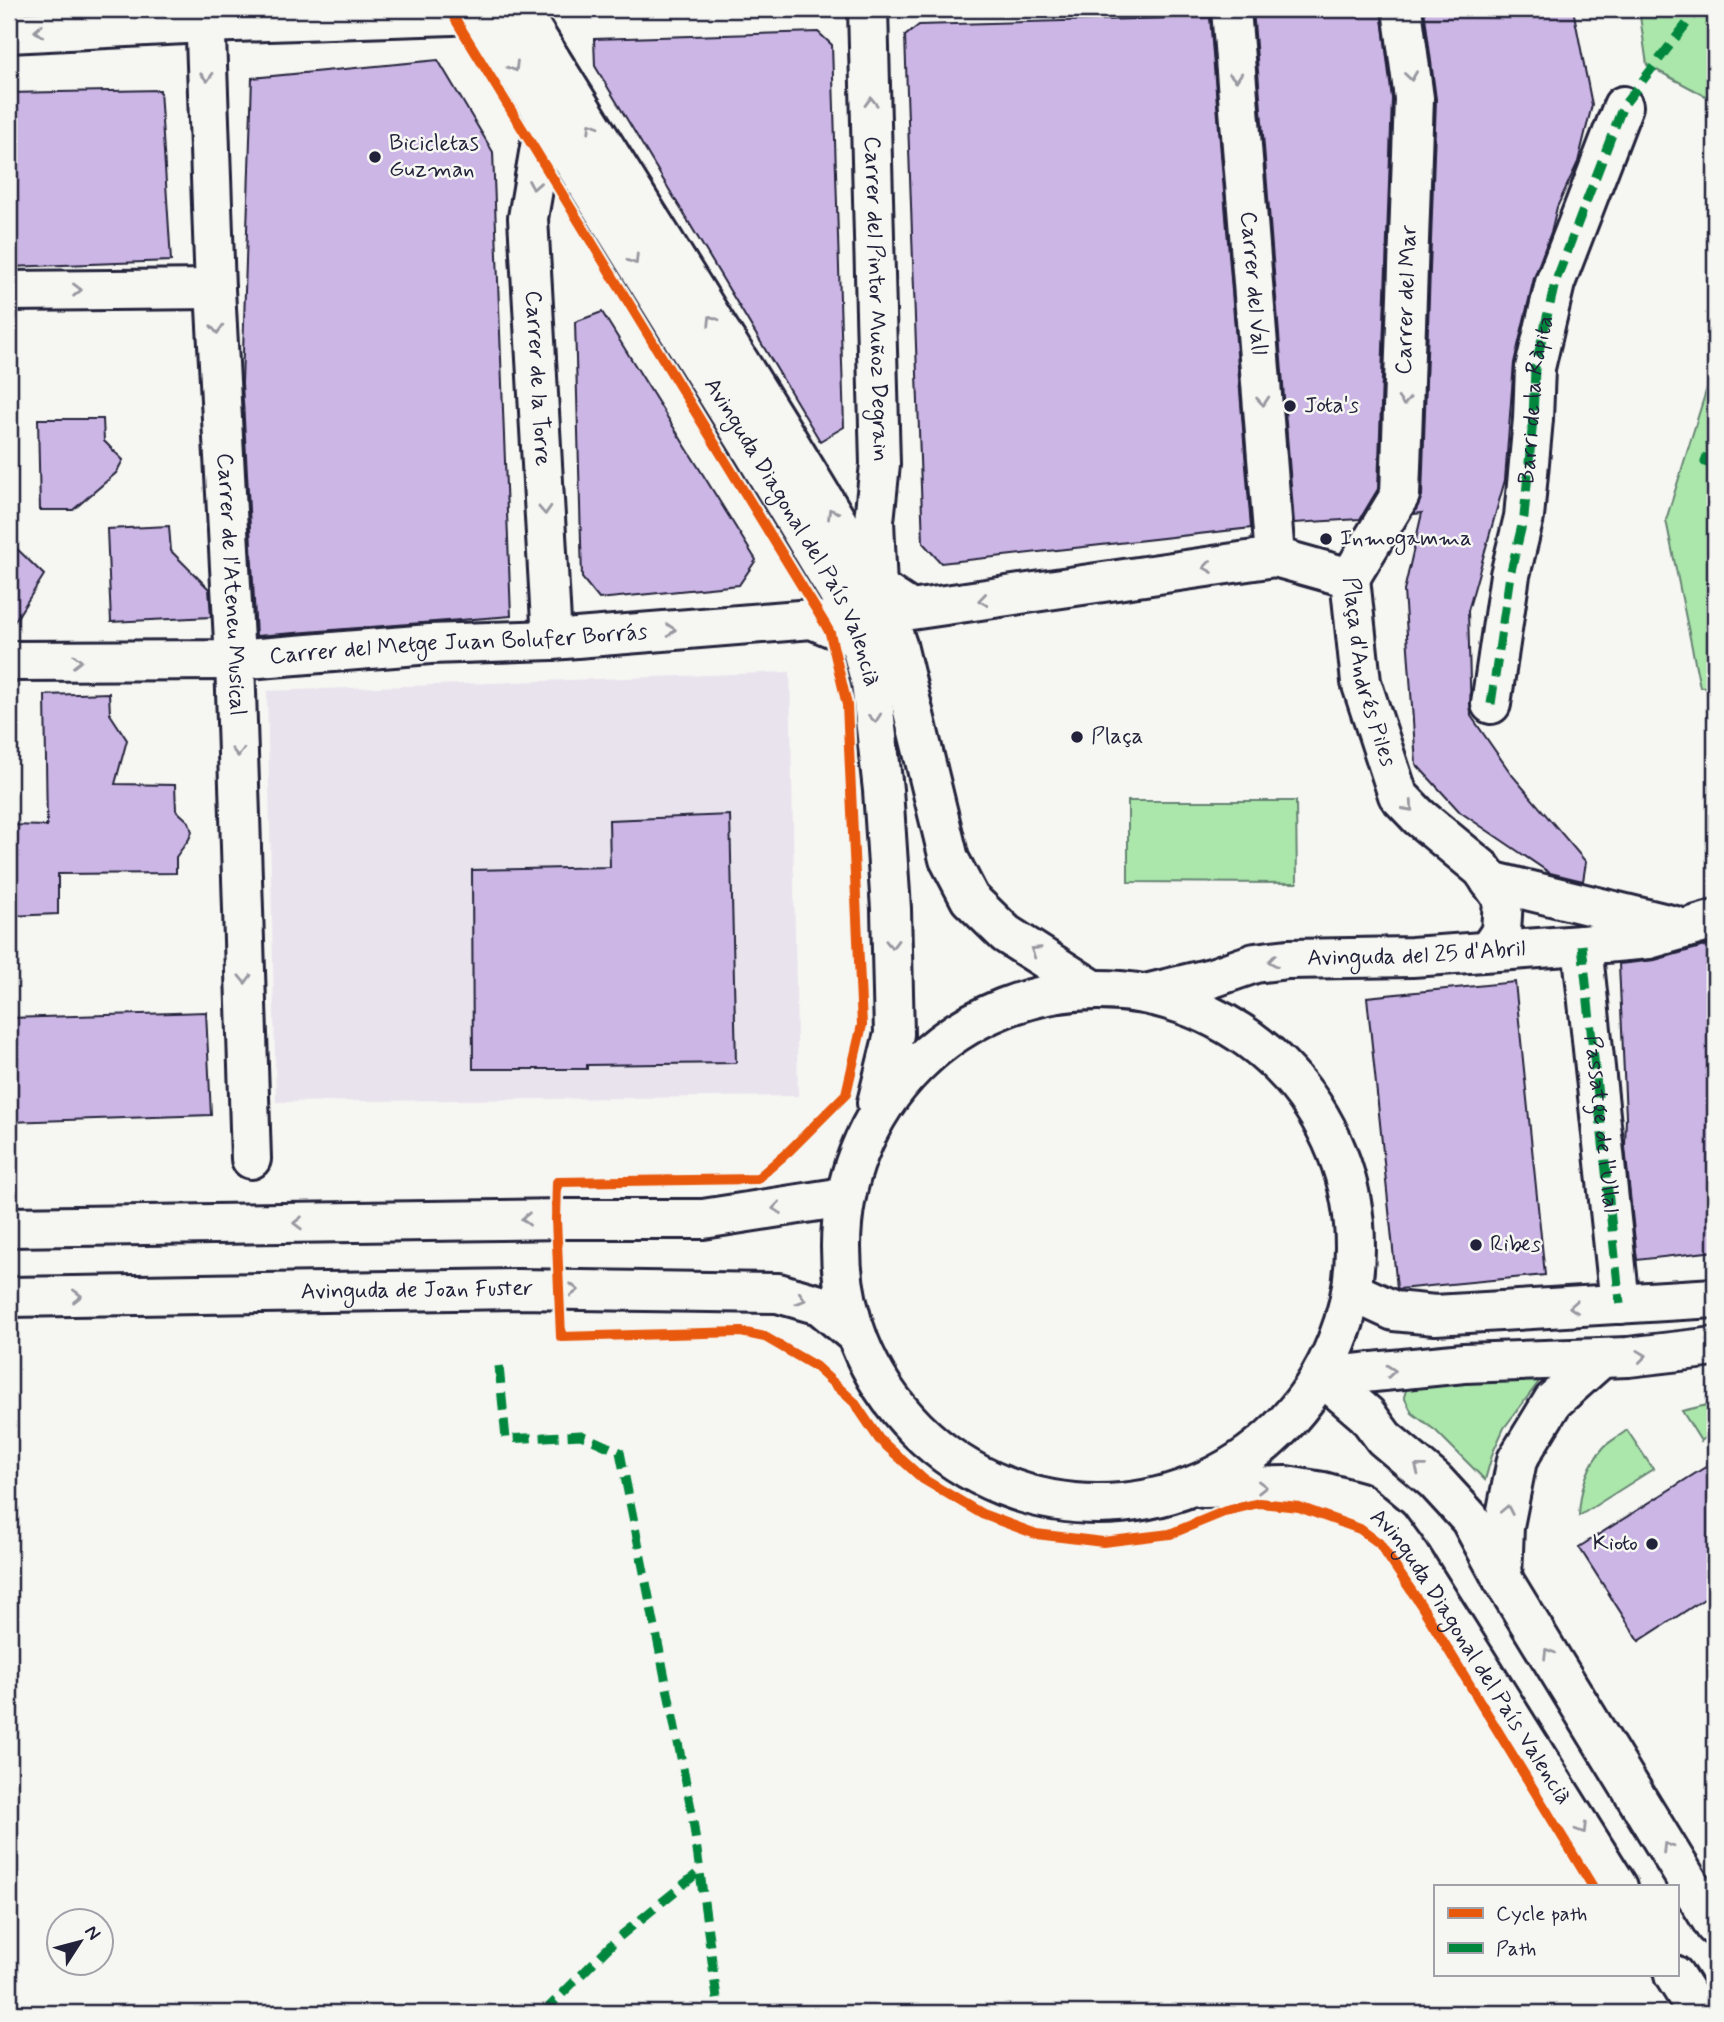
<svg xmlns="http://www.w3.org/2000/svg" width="1724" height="2022" viewBox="0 0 1724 2022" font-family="Mynerve,sans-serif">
<rect width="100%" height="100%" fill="#f6f6f2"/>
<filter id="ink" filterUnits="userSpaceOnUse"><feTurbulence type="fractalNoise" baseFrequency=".0143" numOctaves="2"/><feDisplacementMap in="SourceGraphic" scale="14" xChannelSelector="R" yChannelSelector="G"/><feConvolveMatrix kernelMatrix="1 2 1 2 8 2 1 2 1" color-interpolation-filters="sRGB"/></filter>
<g filter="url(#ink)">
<!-- built -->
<path fill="#e9e3ee" d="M 790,672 L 798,1096 L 276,1102 L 267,691 Z"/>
<!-- green -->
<path fill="#abe6ab" stroke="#668473" stroke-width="2" d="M 1639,9 L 1715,9 L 1715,101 L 1647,65 Z
M 1715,362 L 1715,686 L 1700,687 L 1666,520 Z
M 1128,801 L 1296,801 L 1297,883 L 1128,882 Z
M 1541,1379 L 1504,1428 L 1493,1452 L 1485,1480 L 1436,1431 L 1412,1413 L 1404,1397 L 1407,1387 Z
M 1715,1403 L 1715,1431 L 1701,1441 L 1682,1411 Z
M 1627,1430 L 1653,1469 L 1579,1516 C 1580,1491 1586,1467 1604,1447 C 1610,1441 1620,1436 1627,1430 Z"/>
<!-- building -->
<path fill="#ccb6e5" stroke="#22223b" stroke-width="2" d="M 1253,9 L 1381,9 L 1392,99 L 1378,489 L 1360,519 L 1294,523 Z
M 1424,9 L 1573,9 L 1592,105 L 1578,162 L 1557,207 L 1551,232 L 1534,278 L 1514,363 L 1505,480 L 1468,611 L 1471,716 L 1512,775 L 1586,862 L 1583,881 L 1550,873 L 1460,812 L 1416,764 L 1404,591 L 1422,513 L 1414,514 L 1422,496 L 1436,99 Z
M 1210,17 L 1251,528 L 941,563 L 923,543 L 905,36 L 919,25 Z
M 818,32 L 832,45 L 844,427 L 820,441 L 595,66 L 594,39 Z
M 438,60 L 493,152 L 511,616 L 256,636 L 242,383 L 252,78 Z
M 160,90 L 171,261 L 9,267 L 9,93 Z
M 602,312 L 756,560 L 739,585 L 599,599 L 582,578 L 575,322 Z
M 38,419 L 103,419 L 104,441 L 123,460 L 116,473 L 73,510 L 40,510 Z
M 169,526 L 171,551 L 209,589 L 211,617 L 111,622 L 107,529 Z
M 9,541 L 44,575 L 9,630 Z
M 109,693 L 110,714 L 127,740 L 115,784 L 175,785 L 176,810 L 189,822 L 192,832 L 189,839 L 176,857 L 176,873 L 58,874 L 58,914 L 9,916 L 9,825 L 47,826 L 45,695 Z
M 730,815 L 736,1063 L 587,1065 L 587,1069 L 473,1069 L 472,870 L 610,867 L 609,820 Z
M 1715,943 L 1715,1251 L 1637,1260 L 1625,1147 L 1626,1117 L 1619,964 L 1655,960 Z
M 1515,982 L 1545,1275 L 1399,1289 L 1397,1288 L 1367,997 Z
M 206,1012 L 211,1115 L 9,1122 L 9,1018 Z
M 1715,1461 L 1715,1592 L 1639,1641 L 1579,1547 Z"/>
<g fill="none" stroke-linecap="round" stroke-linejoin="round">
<defs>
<g id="minor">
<path id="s1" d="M 205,9 L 215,289 L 235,660 L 251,1159"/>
<path id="s2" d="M 479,9 L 753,451 L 841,597 L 859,639 L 871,683 L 883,790 L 891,909 L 894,1034 L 877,1103"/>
<path d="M 519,9 L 779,426 L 877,588 L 897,645 L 949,859 L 970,899 L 1006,934 L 1092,989"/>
<path id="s3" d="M 868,9 L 880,464 L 874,521 L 877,588 L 911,610 L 1275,557 L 1350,578"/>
<path id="s4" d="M 1231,9 L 1275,557"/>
<path d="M 9,33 L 205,23 L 453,15 L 499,9"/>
<path id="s5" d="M 545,118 L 528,218 L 552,640"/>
<path d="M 9,291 L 215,289"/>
<path id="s6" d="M 1350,578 L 1400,495 L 1414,98 L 1402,9"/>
<path id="s7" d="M 1350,578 L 1361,682 L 1398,795 L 1419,817 L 1482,869 L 1503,899 L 1501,932 L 1488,951"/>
<path id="s8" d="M 9,661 L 235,660 L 430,644 L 552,640 L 812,619 L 859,639"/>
<path d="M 1491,704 L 1510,575 L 1524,517 L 1533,419 L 1535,368 L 1555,283 L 1623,106"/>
<path d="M 1490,881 L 1675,926"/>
<path d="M 1582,945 L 1620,1304"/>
<circle cx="1098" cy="1247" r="257"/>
<path id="s9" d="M 1150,993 L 1212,978 L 1255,963 L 1288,959 L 1412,957 L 1582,945 L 1649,939 L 1715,920"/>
<path d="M 9,1227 L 565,1219 L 703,1219 L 844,1197"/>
<path d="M 1353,1292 L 1394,1311 L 1435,1315 L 1715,1298"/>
<path id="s10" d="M 9,1297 L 518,1289 L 778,1293 L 820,1305 L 856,1335"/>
<path d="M 1323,1377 L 1367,1415 L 1384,1438 L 1435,1481 L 1470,1519 L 1502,1578 L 1715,1926"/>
<path d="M 1323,1377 L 1464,1363 L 1628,1357 L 1715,1347"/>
<path id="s11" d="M 1203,1488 L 1286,1486 L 1323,1492 L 1359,1502 L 1389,1527 L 1411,1557 L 1618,1887"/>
<path d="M 1502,1578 L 1504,1526 L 1517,1460 L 1553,1401 L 1600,1359"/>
<path d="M 1674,1975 L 1698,2013"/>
</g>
</defs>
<!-- minor casing -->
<use href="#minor" stroke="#22223b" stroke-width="44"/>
<!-- minor -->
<use href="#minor" stroke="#f6f6f2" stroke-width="38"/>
<!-- quiet -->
<g stroke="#00873e" stroke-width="9" stroke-dasharray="18 9" stroke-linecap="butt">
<path d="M 1715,428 L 1705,462 L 1715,466"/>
<path id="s12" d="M 1491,704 L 1510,575 L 1524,517 L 1533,419 L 1535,368 L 1555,283 L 1623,106 L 1698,9"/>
<path id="s13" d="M 1582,945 L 1620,1304"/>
<path d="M 499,1366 L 506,1439 L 581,1435 L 620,1452 L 692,1813 L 719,2013"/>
<path d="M 543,2013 L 618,1938 L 700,1871"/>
</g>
<defs>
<path id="cycleway" d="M 449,9 L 825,624 L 830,633 L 847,705 L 862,1025 L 846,1094 L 789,1151 L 757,1179 L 557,1182 L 556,1219 L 561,1337 L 741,1332 L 765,1337 L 815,1366 L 854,1402 L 879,1439 L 923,1479 L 982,1514 L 1036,1534 L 1103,1542 L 1170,1534 L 1226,1511 L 1259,1503 L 1299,1507 L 1360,1529 L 1379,1543 L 1421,1605 L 1593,1887"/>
</defs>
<!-- cycleway casing -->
<use href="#cycleway" stroke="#f6f6f2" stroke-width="15"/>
<!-- cycleway -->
<use href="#cycleway" stroke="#e8590c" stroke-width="10"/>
</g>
<!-- one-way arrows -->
<defs><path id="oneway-chevron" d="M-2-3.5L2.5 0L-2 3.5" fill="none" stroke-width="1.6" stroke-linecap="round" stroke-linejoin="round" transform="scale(1.75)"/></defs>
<g stroke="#9797a0">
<use href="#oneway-chevron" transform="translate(39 31) rotate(177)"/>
<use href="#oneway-chevron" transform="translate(514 67) rotate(59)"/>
<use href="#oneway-chevron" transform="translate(1411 76) rotate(82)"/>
<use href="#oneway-chevron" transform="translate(207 77) rotate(88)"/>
<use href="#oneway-chevron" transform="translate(1236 77) rotate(85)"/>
<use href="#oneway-chevron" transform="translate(871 102) rotate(-91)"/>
<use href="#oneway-chevron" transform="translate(592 127) rotate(-122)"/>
<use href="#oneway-chevron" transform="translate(534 185) rotate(100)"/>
<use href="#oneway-chevron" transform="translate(634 260) rotate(58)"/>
<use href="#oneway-chevron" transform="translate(77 290) rotate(-1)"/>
<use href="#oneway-chevron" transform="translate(712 320) rotate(-122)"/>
<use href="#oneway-chevron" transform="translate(217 329) rotate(87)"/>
<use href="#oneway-chevron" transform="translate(1263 401) rotate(85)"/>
<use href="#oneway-chevron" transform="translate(1404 401) rotate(92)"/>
<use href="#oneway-chevron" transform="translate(545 510) rotate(87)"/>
<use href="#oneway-chevron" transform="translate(832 513) rotate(-121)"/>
<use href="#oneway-chevron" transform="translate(1208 567) rotate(172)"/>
<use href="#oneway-chevron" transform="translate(983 600) rotate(172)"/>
<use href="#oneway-chevron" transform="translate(671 630) rotate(-5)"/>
<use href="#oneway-chevron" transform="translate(77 661)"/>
<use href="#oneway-chevron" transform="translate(875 718) rotate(84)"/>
<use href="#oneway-chevron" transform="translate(238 752) rotate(88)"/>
<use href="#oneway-chevron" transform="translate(1409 807) rotate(48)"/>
<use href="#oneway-chevron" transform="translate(892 944) rotate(89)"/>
<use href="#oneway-chevron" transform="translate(1035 951) rotate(-149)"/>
<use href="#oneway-chevron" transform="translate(1273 961) rotate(172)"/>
<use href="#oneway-chevron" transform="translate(245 979) rotate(88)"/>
<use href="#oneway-chevron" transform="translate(777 1208) rotate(172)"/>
<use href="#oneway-chevron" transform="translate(526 1219) rotate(179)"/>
<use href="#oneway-chevron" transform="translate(298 1223) rotate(179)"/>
<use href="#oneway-chevron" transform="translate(574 1290) rotate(1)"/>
<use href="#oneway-chevron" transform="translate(77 1296) rotate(-1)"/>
<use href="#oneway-chevron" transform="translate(801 1299) rotate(16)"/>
<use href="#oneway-chevron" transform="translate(1574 1307) rotate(177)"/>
<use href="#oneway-chevron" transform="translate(1642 1356) rotate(-7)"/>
<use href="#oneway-chevron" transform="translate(1391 1371) rotate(-5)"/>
<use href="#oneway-chevron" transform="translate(1419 1468) rotate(-142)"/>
<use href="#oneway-chevron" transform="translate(1262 1487) rotate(-1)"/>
<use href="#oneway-chevron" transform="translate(1507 1510) rotate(-79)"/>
<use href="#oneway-chevron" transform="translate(1548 1653) rotate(-122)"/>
<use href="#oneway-chevron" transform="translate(1582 1829) rotate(58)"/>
<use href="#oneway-chevron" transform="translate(1667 1847) rotate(-122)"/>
</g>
</g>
<!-- markers -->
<g fill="#22223b" stroke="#f6f6f2" stroke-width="2.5">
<circle cx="375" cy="157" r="7"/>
<circle cx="1290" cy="406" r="7"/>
<circle cx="1326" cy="539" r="7"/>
<circle cx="1077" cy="737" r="7"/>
<circle cx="1476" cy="1245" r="7"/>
<circle cx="1652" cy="1544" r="7"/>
</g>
<g text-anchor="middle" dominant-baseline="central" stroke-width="5" stroke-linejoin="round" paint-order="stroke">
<!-- poi labels -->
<g font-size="23" fill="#22223b" stroke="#f6f6f2" text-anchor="start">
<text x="389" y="144">Bicicletas<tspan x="389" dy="26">Guzman</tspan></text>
<text x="1304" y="406">Jota's</text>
<text x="1340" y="539">Inmogamma</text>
<text x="1091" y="737">Plaça</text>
<text x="1490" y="1245">Ribes</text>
<text x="1638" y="1544" text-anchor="end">Kioto</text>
</g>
<!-- street labels -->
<g font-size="23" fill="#22223b" stroke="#f6f6f2">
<text stroke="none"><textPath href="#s4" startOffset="275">Carrer del Vall</textPath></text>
<text stroke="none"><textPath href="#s3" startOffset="290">Carrer del Pintor Muñoz Degrain</textPath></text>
<text stroke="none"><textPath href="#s6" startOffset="292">Carrer del Mar</textPath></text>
<text stroke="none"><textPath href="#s5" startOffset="262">Carrer de la Torre</textPath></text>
<text stroke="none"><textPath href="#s12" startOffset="308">Barri de la Ràpita</textPath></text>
<text stroke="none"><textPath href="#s2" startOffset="611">Avinguda Diagonal del País Valencià</textPath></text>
<text stroke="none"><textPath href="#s1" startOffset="576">Carrer de l'Ateneu Musical</textPath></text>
<text stroke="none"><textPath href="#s8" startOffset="450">Carrer del Metge Juan Bolufer Borrás</textPath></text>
<text stroke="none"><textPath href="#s7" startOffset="96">Plaça d'Andrés Piles</textPath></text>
<text stroke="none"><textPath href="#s9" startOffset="271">Avinguda del 25 d'Abril</textPath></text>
<text stroke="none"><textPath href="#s13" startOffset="180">Passatge de l'Ullal</textPath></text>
<text stroke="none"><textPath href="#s10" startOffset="408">Avinguda de Joan Fuster</textPath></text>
<text stroke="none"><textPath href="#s11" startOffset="350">Avinguda Diagonal del País Valencià</textPath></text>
</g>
</g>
<!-- margin -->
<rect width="1724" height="2022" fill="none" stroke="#f6f6f2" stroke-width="35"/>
<rect x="18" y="18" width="1689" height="1987" fill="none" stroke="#22223b" stroke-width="2.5" filter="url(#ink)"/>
<!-- legend -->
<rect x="1434" y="1885" width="245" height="91" fill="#f6f6f2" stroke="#a1a1a9" stroke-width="2"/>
<rect x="1448" y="1908" width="35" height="10" fill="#e8590c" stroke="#a1a1a9" stroke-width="2"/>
<text x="1496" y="1920" font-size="21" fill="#22223b">Cycle path</text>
<rect x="1448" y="1943" width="35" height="10" fill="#00873e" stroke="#a1a1a9" stroke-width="2"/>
<text x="1496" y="1955" font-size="21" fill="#22223b">Path</text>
<!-- north arrow -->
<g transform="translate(80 1942) rotate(54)"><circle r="33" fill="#f6f6f2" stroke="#a1a1a9" stroke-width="2"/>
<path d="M0-5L12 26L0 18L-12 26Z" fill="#22223b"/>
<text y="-10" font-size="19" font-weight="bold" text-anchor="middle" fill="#22223b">N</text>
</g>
</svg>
